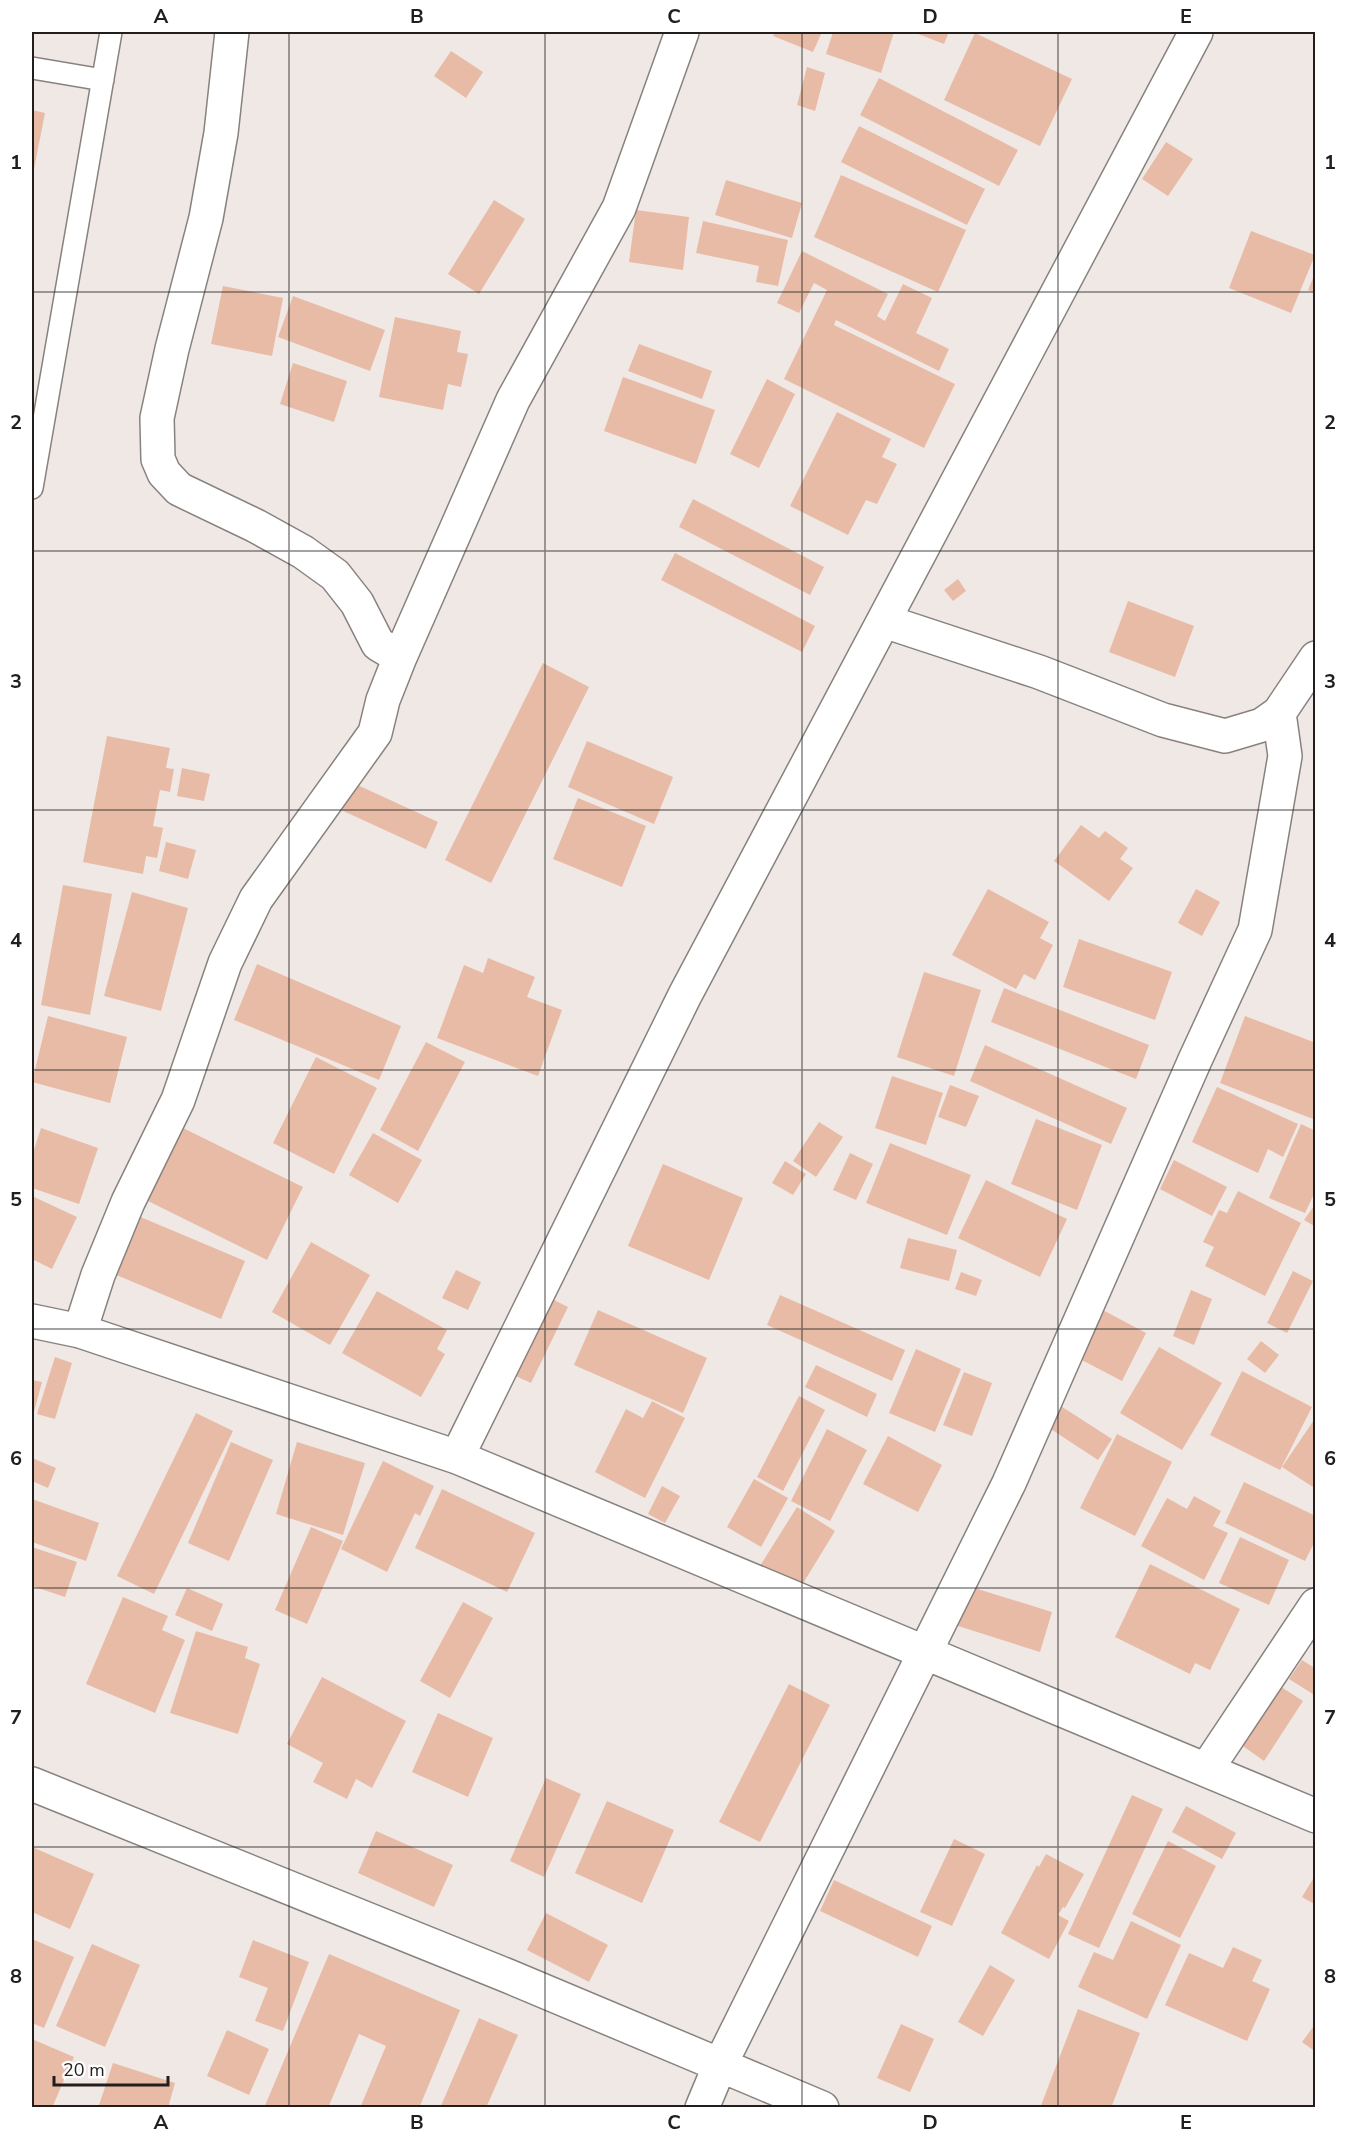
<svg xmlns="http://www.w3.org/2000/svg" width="1347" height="2139" viewBox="0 0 1347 2139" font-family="'Nunito Sans',sans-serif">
<rect width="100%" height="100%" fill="#f0e8e4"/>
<!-- building -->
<path fill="#e8bba7" d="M 775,32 L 822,32 L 813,52 L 773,36 Z
M 833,32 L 894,32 L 881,73 L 826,54 Z
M 913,32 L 949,32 L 944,44 Z
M 975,33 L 1072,79 L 1040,146 L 944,100 Z
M 451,51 L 483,72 L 466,98 L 434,76 Z
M 807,67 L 825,73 L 815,111 L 797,105 Z
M 879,78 L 1018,150 L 999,186 L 860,115 Z
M 32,110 L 45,113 L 33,174 L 32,174 Z
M 859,126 L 985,189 L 967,225 L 841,162 Z
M 1166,142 L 1193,159 L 1168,196 L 1142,179 Z
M 841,175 L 966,230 L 938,292 L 814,237 Z
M 726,180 L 802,203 L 792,238 L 715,215 Z
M 494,200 L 525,219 L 479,294 L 448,274 Z
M 636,210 L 689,217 L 683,270 L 629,262 Z
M 703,221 L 788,240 L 778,286 L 756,282 L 759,266 L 696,253 Z
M 1251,231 L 1315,255 L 1291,313 L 1229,288 Z
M 802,251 L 888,294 L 877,316 L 885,321 L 903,284 L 932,298 L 916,333 L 949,349 L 939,371 L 836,320 L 834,325 L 955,384 L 924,448 L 784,379 L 827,290 L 814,283 L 799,313 L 777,303 Z
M 1316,271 L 1316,293 L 1308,290 Z
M 223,286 L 283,298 L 272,356 L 211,344 Z
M 293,296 L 385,330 L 370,371 L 278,337 Z
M 395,317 L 461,331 L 457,352 L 468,354 L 461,387 L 448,384 L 443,410 L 379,397 Z
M 639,344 L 712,371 L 702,399 L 628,371 Z
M 293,363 L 347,381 L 334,422 L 280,404 Z
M 623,377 L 715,410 L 696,464 L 604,431 Z
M 767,379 L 795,394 L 759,468 L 730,454 Z
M 837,412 L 891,439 L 882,457 L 897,464 L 877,504 L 866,500 L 848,535 L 790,506 Z
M 693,499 L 824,567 L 810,595 L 679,527 Z
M 675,553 L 815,626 L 802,652 L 661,580 Z
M 958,579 L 966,591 L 953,601 L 944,590 Z
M 1128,601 L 1194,626 L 1175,677 L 1109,652 Z
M 543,663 L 589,687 L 491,883 L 445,860 Z
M 107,736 L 170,748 L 166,768 L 174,769 L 170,792 L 160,790 L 153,826 L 163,828 L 157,858 L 146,856 L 143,874 L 83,862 Z
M 587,741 L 673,777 L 654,824 L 568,787 Z
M 182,768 L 210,774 L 204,801 L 177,796 Z
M 351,782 L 438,822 L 426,849 L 339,809 Z
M 578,798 L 646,826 L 622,887 L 553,859 Z
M 1081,825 L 1099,838 L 1105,831 L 1128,848 L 1120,859 L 1133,868 L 1109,901 L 1054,861 Z
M 166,842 L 196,850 L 188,879 L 159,871 Z
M 63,885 L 112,894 L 90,1015 L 41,1005 Z
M 988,889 L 1049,922 L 1040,938 L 1053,945 L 1035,980 L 1024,974 L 1016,989 L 952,955 Z
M 1196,889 L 1220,902 L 1202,936 L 1178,923 Z
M 132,892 L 188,908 L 161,1011 L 104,996 Z
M 1079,939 L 1172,972 L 1155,1020 L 1063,987 Z
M 488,958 L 535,977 L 527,997 L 562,1010 L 538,1076 L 437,1038 L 464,965 L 483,973 Z
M 257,964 L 401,1026 L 379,1080 L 234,1020 Z
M 924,972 L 981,990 L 954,1076 L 897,1057 Z
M 1004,988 L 1149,1045 L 1136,1079 L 991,1022 Z
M 48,1016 L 127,1037 L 110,1103 L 32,1082 Z
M 1245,1016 L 1316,1043 L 1316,1113 L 1313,1119 L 1220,1083 Z
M 426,1042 L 465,1062 L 418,1151 L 380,1130 Z
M 985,1045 L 1127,1108 L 1111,1144 L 970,1081 Z
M 316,1057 L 377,1088 L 334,1174 L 273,1143 Z
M 892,1076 L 943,1093 L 926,1145 L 875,1128 Z
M 950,1085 L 979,1096 L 966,1127 L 938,1117 Z
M 1217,1087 L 1298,1124 L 1283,1157 L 1268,1149 L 1258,1173 L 1192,1142 Z
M 1036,1119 L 1102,1145 L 1077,1210 L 1011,1184 Z
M 819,1122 L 843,1137 L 816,1177 L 793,1161 Z
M 1301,1124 L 1316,1131 L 1316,1190 L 1305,1213 L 1269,1198 Z
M 41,1128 L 98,1148 L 79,1204 L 32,1188 L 32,1156 Z
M 183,1128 L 303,1187 L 267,1260 L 148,1201 Z
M 373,1133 L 422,1160 L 398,1203 L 349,1175 Z
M 890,1143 L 971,1175 L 947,1235 L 866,1203 Z
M 850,1153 L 873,1164 L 856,1200 L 833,1190 Z
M 1174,1160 L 1227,1187 L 1212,1216 L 1160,1189 Z
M 785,1161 L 806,1174 L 793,1195 L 772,1183 Z
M 663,1164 L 743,1198 L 709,1280 L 628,1246 Z
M 986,1180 L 1067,1219 L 1040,1277 L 958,1238 Z
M 1238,1191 L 1301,1223 L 1265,1296 L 1205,1266 L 1214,1247 L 1203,1242 L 1219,1210 L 1227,1213 Z
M 32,1196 L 77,1217 L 52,1269 L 32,1259 Z
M 1316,1203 L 1316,1227 L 1304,1220 Z
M 131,1213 L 245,1261 L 221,1319 L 107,1271 Z
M 908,1238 L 957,1250 L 949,1281 L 900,1268 Z
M 311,1242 L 370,1275 L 330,1345 L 272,1312 Z
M 456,1270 L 481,1282 L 468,1310 L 442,1298 Z
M 1293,1271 L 1313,1281 L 1287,1333 L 1267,1323 Z
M 961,1272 L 982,1280 L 976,1296 L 955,1289 Z
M 1191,1290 L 1212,1299 L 1194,1345 L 1173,1336 Z
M 377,1291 L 447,1330 L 437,1349 L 445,1354 L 421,1397 L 342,1353 Z
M 780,1295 L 905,1350 L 892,1381 L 767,1325 Z
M 546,1296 L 568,1307 L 531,1383 L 509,1373 Z
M 1099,1308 L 1146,1333 L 1122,1381 L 1074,1356 Z
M 598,1310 L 707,1358 L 683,1413 L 574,1365 Z
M 1261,1341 L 1279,1355 L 1265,1373 L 1247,1359 Z
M 1159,1347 L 1222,1383 L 1182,1450 L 1120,1413 Z
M 916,1349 L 961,1369 L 935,1432 L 889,1413 Z
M 55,1357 L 72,1363 L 55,1419 L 37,1414 Z
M 816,1365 L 877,1394 L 867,1417 L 805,1387 Z
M 1242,1371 L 1312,1407 L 1280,1470 L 1210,1435 Z
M 964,1372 L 992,1383 L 972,1436 L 943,1425 Z
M 32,1380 L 42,1382 L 32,1419 Z
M 799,1396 L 825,1410 L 783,1491 L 757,1477 Z
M 652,1401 L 685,1418 L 645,1498 L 595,1472 L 626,1409 L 643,1418 Z
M 1053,1401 L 1112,1439 L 1098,1460 L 1040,1422 Z
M 196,1413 L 233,1431 L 154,1594 L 117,1576 Z
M 1316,1417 L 1316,1489 L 1282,1467 Z
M 827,1429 L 867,1450 L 830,1521 L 791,1501 Z
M 1117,1434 L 1172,1462 L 1135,1536 L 1080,1508 Z
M 888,1436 L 942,1465 L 918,1512 L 863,1484 Z
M 231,1442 L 273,1460 L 229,1561 L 188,1543 Z
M 297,1442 L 365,1463 L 343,1535 L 276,1514 Z
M 32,1458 L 56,1468 L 48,1488 L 32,1481 Z
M 383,1461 L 434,1486 L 420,1516 L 415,1513 L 387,1572 L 341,1549 Z
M 754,1479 L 788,1498 L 761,1547 L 727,1527 Z
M 1244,1482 L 1316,1516 L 1316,1539 L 1305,1561 L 1225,1523 Z
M 662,1486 L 680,1496 L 665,1523 L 648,1514 Z
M 442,1489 L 535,1533 L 507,1592 L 415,1548 Z
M 1194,1496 L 1221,1511 L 1213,1526 L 1228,1533 L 1204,1580 L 1141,1546 L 1167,1498 L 1187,1509 Z
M 32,1499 L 99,1523 L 86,1561 L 32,1542 Z
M 797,1507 L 835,1531 L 799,1590 L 760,1566 Z
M 311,1527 L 343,1541 L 307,1624 L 275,1610 Z
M 1240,1537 L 1289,1560 L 1269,1605 L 1219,1583 Z
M 32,1547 L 77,1562 L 65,1597 L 32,1586 Z
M 1150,1564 L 1240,1609 L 1210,1670 L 1195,1663 L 1190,1674 L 1115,1637 Z
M 968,1586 L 1052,1612 L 1040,1652 L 955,1625 Z
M 187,1588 L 223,1604 L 212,1631 L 175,1615 Z
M 123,1597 L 168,1616 L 162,1630 L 185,1640 L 155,1713 L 86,1684 Z
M 463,1602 L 493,1618 L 450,1698 L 420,1681 Z
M 196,1631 L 248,1647 L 245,1658 L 260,1664 L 238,1734 L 170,1713 Z
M 1302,1660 L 1316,1669 L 1316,1696 L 1289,1679 Z
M 322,1677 L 406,1721 L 372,1788 L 356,1779 L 347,1799 L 313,1782 L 323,1763 L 287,1744 Z
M 789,1684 L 830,1705 L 760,1842 L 719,1822 Z
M 1278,1685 L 1303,1701 L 1264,1761 L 1240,1744 Z
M 438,1713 L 493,1738 L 468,1797 L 412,1772 Z
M 546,1778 L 581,1794 L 544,1877 L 510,1861 Z
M 1132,1795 L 1163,1809 L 1099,1948 L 1068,1934 Z
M 607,1801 L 674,1830 L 642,1903 L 575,1873 Z
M 1186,1806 L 1236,1833 L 1222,1859 L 1172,1832 Z
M 376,1831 L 453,1865 L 434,1907 L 358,1873 Z
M 954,1839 L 985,1854 L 952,1926 L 920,1912 Z
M 1168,1841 L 1216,1866 L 1180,1938 L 1132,1914 Z
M 32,1847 L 94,1874 L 70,1929 L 32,1912 Z
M 1046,1854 L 1084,1874 L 1065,1908 L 1063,1907 L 1058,1915 L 1069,1921 L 1049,1959 L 1001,1933 L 1037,1865 L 1039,1867 Z
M 1316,1874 L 1316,1905 L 1302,1897 Z
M 834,1880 L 932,1926 L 918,1957 L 820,1911 Z
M 546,1913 L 608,1945 L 589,1982 L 527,1950 Z
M 1131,1921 L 1181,1945 L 1147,2019 L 1078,1987 L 1094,1952 L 1113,1960 Z
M 32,1939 L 74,1957 L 44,2028 L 32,2023 Z
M 253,1940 L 309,1962 L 283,2031 L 255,2021 L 268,1988 L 239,1977 Z
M 92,1944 L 140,1965 L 105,2047 L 56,2026 Z
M 1233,1947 L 1262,1960 L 1252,1981 L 1270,1989 L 1247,2041 L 1165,2005 L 1189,1953 L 1223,1968 Z
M 329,1954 L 460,2010 L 419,2108 L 360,2108 L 386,2046 L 359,2034 L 328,2108 L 264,2108 Z
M 990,1965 L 1015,1980 L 983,2036 L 958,2022 Z
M 1078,2009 L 1140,2033 L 1111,2108 L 1040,2108 Z
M 479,2018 L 518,2035 L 486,2108 L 440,2108 Z
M 1316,2023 L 1316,2052 L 1302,2042 Z
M 901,2024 L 934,2039 L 910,2092 L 877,2078 Z
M 227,2030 L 269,2049 L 249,2095 L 207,2076 Z
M 32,2039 L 74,2057 L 52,2108 L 32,2108 Z
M 113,2063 L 175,2083 L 168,2108 L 98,2108 Z"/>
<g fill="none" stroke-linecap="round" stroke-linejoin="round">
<defs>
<path id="lane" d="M 32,68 L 103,80
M 32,488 L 111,32"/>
<path id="street" d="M 884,621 L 1039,672 L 1163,720 L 1225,736 L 1262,725 L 1279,713 L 1316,658
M 400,657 L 513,400 L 619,208 L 682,32
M 32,1321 L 80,1331 L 457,1457 L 1316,1816
M 80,1331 L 98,1275 L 128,1202 L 178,1100 L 225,963 L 256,899 L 375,733 L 383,700 L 400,657 L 378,644 L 357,603 L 335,575 L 303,552 L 256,526 L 179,489 L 164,473 L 158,459 L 157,418 L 172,349 L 206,218 L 221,133 L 232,32
M 457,1457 L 685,995 L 1196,32
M 1206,1770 L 1316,1605
M 32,1784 L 508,1976 L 720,2065 L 702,2108
M 822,2108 L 720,2065 L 1009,1483 L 1195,1060 L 1255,930 L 1285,756 L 1279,713"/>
</defs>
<!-- lane casing -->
<use href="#lane" stroke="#88827e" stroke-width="24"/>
<!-- street casing -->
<use href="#street" stroke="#88827e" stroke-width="36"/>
<!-- lane -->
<use href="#lane" stroke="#fff" stroke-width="21"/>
<!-- street -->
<use href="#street" stroke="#fff" stroke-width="33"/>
</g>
<!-- grid -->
<path fill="none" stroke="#211e1d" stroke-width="1.5" stroke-opacity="0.55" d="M 289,32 L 289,2108M 545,32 L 545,2108M 802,32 L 802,2108M 1058,32 L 1058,2108M 32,292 L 1316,292M 32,551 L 1316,551M 32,810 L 1316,810M 32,1070 L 1316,1070M 32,1329 L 1316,1329M 32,1588 L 1316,1588M 32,1847 L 1316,1847"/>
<!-- border -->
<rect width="1347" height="2139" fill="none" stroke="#ffffff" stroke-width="66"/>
<!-- scale -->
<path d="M54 2076v9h114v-9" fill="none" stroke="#211e1d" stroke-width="3"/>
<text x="63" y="2076" font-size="18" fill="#211e1d" stroke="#ffffff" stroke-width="4.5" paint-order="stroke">20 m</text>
<rect x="33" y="33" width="1281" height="2073" fill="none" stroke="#211e1d" stroke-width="2"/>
<g font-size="20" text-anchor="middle" font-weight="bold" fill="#211e1d">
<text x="161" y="23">A</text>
<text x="417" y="23">B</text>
<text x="674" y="23">C</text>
<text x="930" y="23">D</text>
<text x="1186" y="23">E</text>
<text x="16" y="169">1</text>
<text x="1330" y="169">1</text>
<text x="16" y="429">2</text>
<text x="1330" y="429">2</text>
<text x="16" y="688">3</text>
<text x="1330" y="688">3</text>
<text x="16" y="947">4</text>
<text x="1330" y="947">4</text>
<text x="16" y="1206">5</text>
<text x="1330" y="1206">5</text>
<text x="16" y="1465">6</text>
<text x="1330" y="1465">6</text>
<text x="16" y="1724">7</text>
<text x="1330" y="1724">7</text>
<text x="16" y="1983">8</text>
<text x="1330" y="1983">8</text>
<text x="161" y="2129">A</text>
<text x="417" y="2129">B</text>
<text x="674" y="2129">C</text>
<text x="930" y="2129">D</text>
<text x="1186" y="2129">E</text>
</g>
</svg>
